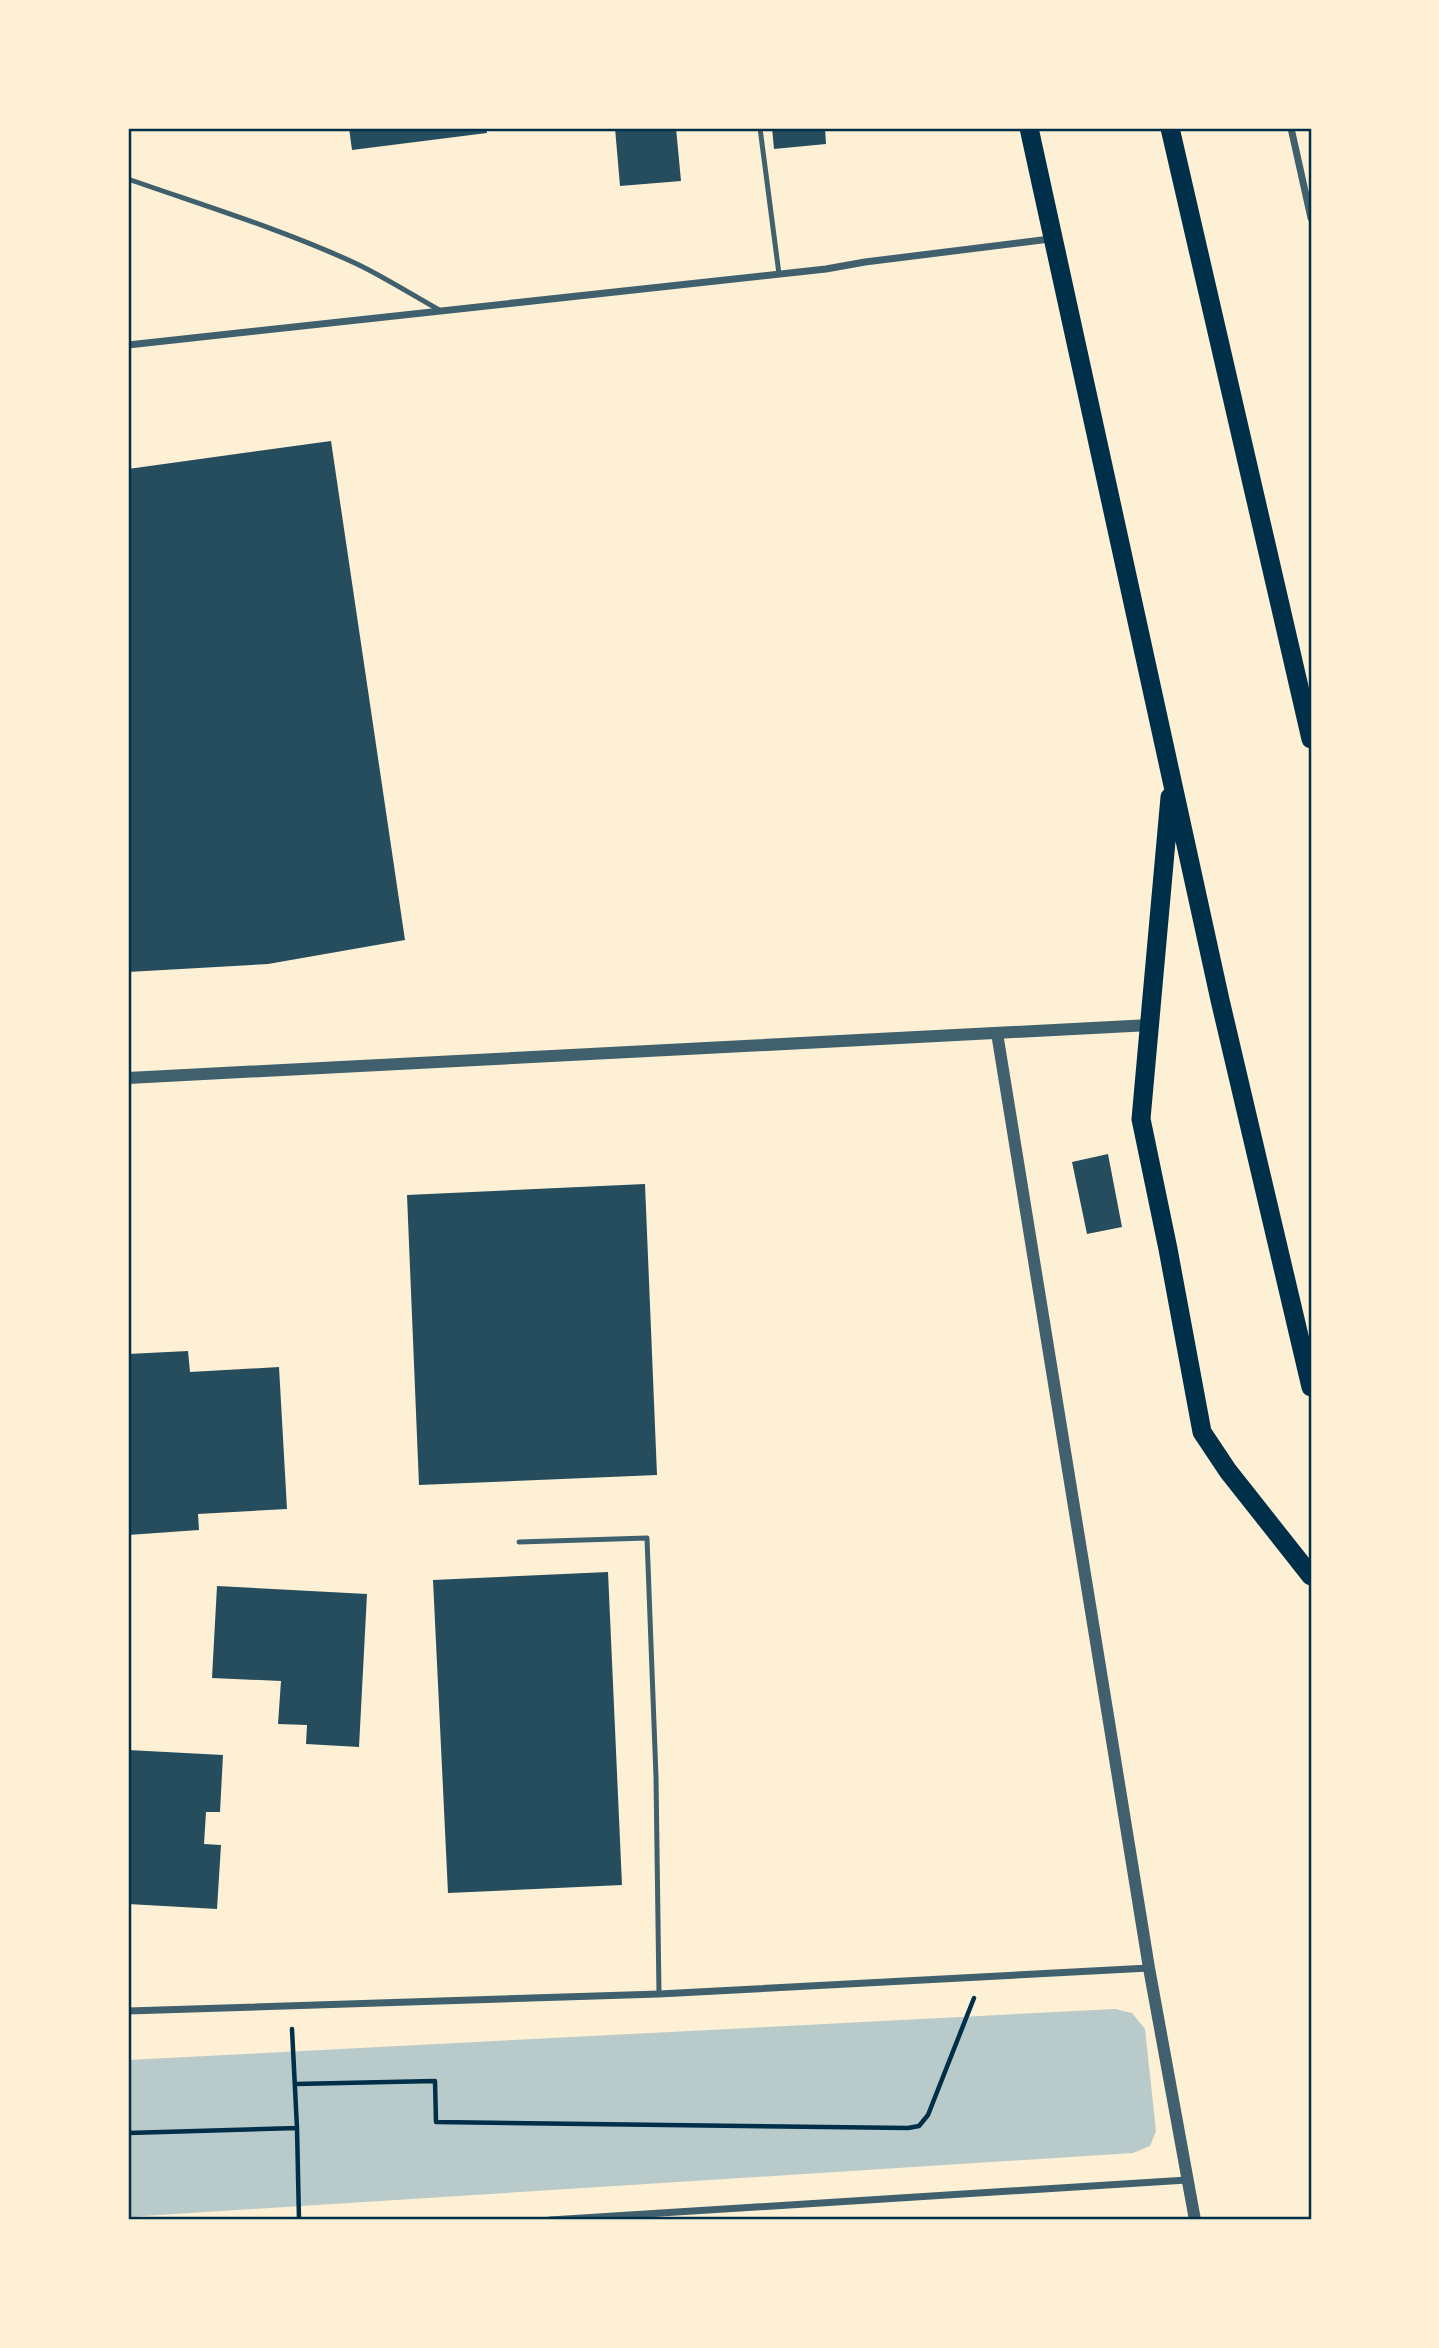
<svg xmlns="http://www.w3.org/2000/svg" width="1439" height="2348" viewBox="0 0 1439 2348" font-family="'Alegreya Sans',sans-serif">
<rect width="100%" height="100%" fill="#fdf0d5"/>
<!-- green -->
<path fill="#b9caca" d="M 1115,2009 L 1132,2013 L 1145,2029 L 1156,2131 L 1150,2146 L 1133,2153 L 128,2217 L 128,2060 Z"/>
<!-- building -->
<path fill="#264d5e" d="M 349,128 L 486,128 L 487,133 L 352,150 Z
M 615,128 L 676,128 L 681,181 L 620,186 Z
M 772,128 L 825,128 L 826,144 L 774,149 Z
M 331,441 L 405,940 L 268,964 L 128,972 L 128,469 Z
M 1108,1154 L 1122,1227 L 1087,1234 L 1072,1162 Z
M 645,1184 L 657,1475 L 419,1485 L 407,1195 Z
M 188,1351 L 190,1372 L 279,1367 L 287,1509 L 198,1514 L 199,1530 L 128,1535 L 128,1354 Z
M 608,1572 L 622,1885 L 448,1893 L 433,1580 Z
M 217,1586 L 367,1594 L 359,1747 L 306,1744 L 307,1725 L 278,1724 L 281,1681 L 212,1678 Z
M 128,1750 L 223,1755 L 220,1812 L 206,1812 L 204,1844 L 221,1845 L 217,1909 L 128,1904 Z"/>
<g fill="none" stroke-linecap="round" stroke-linejoin="round">
<!-- path -->
<path stroke="#003049" stroke-width="4.5" d="M 295,2084 L 435,2081 L 436,2122 L 908,2128 L 919,2126 L 928,2115 L 974,1998
M 297,2128 L 299,2220
M 128,2133 L 297,2128 L 292,2029"/>
<!-- service -->
<path stroke="#3f606c" stroke-width="5" d="M 760,128 L 779,274
M 128,179 C 205,206 284,230 357,264 C 386,278 414,296 441,311
M 519,1542 L 647,1538 L 656,1777 L 659,1994"/>
<!-- minor -->
<path stroke="#3f606c" stroke-width="7" d="M 1291,128 L 1311,218
M 128,345 L 826,269 L 865,262 L 1050,239
M 128,2011 L 659,1994 L 1149,1968
M 550,2220 L 1187,2180"/>
<!-- tertiary -->
<path stroke="#3f606c" stroke-width="12" d="M 997,1033 L 1149,1968 L 1195,2220
M 128,1078 L 1150,1025"/>
<!-- trunk -->
<path stroke="#003049" stroke-width="19" d="M 1029,128 L 1220,1000 L 1311,1387
M 1170,128 L 1311,739
M 1170,797 L 1141,1119 L 1168,1249 L 1202,1432 L 1228,1471 L 1311,1576"/>
</g>
<!-- border -->
<rect width="1439" height="2348" fill="none" stroke="#fdf0d5" stroke-width="259"/>
<rect x="130" y="130" width="1180" height="2088" fill="none" stroke="#003049" stroke-width="2.5"/>
</svg>
